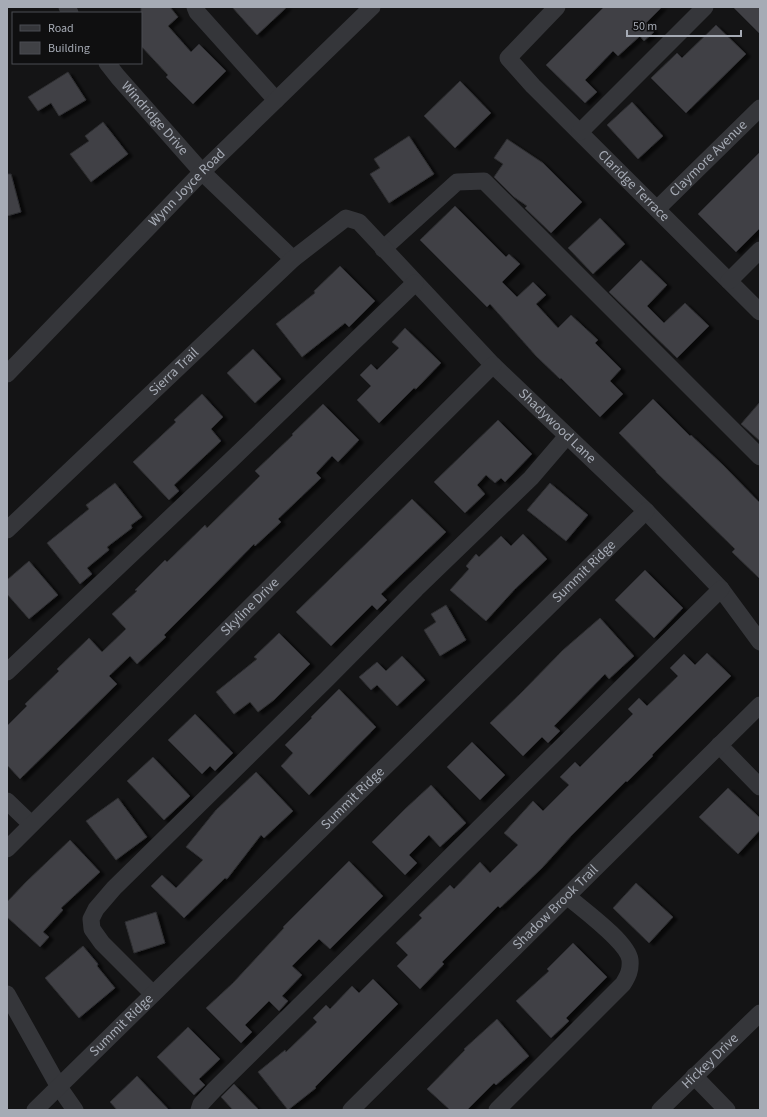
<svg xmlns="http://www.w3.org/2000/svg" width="767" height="1117" viewBox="0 0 767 1117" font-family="'Source Sans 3',sans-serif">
<defs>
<filter id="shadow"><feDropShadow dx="4.5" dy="2.5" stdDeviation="1" flood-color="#0009"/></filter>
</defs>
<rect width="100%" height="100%" fill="#141415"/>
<!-- building -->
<path fill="#404145" stroke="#2e2e31" filter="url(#shadow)" d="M 141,7 L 170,7 L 178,17 L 168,26 L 191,52 L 199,44 L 226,71 L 193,104 L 166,77 L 168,75 L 141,46 Z
M 232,7 L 287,7 L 257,35 Z
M 604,7 L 662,7 L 646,23 L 654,32 L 644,41 L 640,36 L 618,56 L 613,51 L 585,80 L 597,92 L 585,103 L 546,65 Z
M 733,7 L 760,7 L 760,34 Z
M 716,25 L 746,54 L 686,113 L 651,78 L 677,53 L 682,58 Z
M 68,72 L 86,100 L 59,116 L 51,103 L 38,111 L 28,97 Z
M 460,81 L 491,113 L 455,148 L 424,116 Z
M 632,102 L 663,136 L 638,159 L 607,125 Z
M 103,122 L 128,154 L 91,182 L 70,154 L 89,141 L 85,136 Z
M 409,136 L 434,174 L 389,203 L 370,174 L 380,168 L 374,159 Z
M 507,139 L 543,163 L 582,202 L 551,233 L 525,208 L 527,206 L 514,197 L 494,177 L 503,164 L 494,158 Z
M 760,152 L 760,228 L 736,252 L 698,214 Z
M 7,174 L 11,174 L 21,212 L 7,216 Z
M 455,206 L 506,257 L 509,254 L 520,264 L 502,282 L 517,297 L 533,282 L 546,295 L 536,304 L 558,328 L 571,315 L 598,340 L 595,343 L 621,369 L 610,381 L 623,394 L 600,417 L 561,378 L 560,379 L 536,356 L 490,304 L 487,307 L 420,240 Z
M 600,218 L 625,244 L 593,274 L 568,248 Z
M 641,260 L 667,285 L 647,306 L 664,323 L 685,303 L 709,326 L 677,358 L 609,292 Z
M 340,266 L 375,301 L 349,327 L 345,323 L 302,357 L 276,324 L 315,293 L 314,291 Z
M 405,328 L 441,363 L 416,389 L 414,388 L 379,423 L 357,400 L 371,386 L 360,375 L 371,364 L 377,370 L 399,348 L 392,342 Z
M 253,349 L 281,379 L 255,403 L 227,373 Z
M 202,394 L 223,417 L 211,429 L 221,441 L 174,485 L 179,491 L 169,500 L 133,462 L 176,422 L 174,420 Z
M 653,399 L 690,436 L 691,435 L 723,465 L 760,503 L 760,579 L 732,552 L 735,549 L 656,472 L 656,471 L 619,433 Z
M 760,402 L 760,441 L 741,424 Z
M 323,404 L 359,440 L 338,462 L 332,456 L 316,473 L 321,478 L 278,519 L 281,522 L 255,546 L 254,544 L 202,597 L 164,635 L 166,637 L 137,664 L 130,656 L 109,676 L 117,684 L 20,779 L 7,765 L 7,726 L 27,706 L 25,704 L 59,671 L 57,669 L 89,638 L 102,652 L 126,629 L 112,614 L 137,591 L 135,590 L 165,560 L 167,562 L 205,525 L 207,528 L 260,476 L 255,471 L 293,435 L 292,434 Z
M 498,420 L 532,454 L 505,482 L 501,478 L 495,483 L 486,475 L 477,485 L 485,494 L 465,513 L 434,482 Z
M 115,483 L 142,517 L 131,525 L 132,528 L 107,547 L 109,550 L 87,568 L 92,574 L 80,584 L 47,543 L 89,509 L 86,505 Z
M 550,483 L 588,515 L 566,541 L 527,510 Z
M 412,499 L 446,532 L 381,594 L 387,600 L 377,610 L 372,605 L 331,646 L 296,612 Z
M 523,534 L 547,559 L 515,589 L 486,621 L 450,590 L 469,569 L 466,566 L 476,554 L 479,557 L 501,536 L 511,546 Z
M 29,561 L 58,595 L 29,619 L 7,594 L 7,580 Z
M 645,570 L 683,608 L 654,638 L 615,600 Z
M 446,605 L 466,640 L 440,656 L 424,630 L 436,622 L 431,614 Z
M 600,618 L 634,656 L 609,679 L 605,674 L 554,726 L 560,731 L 548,743 L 542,737 L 523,756 L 490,723 L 521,693 L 563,650 Z
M 279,633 L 310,664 L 274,700 L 258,712 L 250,702 L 234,714 L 216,692 L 257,659 L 254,657 Z
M 707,653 L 731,676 L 652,755 L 653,756 L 627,782 L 626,781 L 571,836 L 542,868 L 500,908 L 498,906 L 442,962 L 444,964 L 420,989 L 397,966 L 408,955 L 396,943 L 422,918 L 419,915 L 450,885 L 454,889 L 480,862 L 490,873 L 518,845 L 504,833 L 533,801 L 543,811 L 569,785 L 560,777 L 575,762 L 580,767 L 633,714 L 628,709 L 639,698 L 647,706 L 678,676 L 670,668 L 684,654 L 695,665 Z
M 402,656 L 425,680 L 397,706 L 377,685 L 371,690 L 359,677 L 377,662 L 386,671 Z
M 339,689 L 376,727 L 309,795 L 281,766 L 293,753 L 285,745 L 312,718 L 311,717 Z
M 195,714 L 233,753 L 215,771 L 210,766 L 202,774 L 168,740 Z
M 472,742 L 505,775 L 480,800 L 447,767 Z
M 153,757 L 190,796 L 164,820 L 127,781 Z
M 256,772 L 293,811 L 264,838 L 261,835 L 227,879 L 225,878 L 184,918 L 151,886 L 162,875 L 176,888 L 203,860 L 186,847 L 216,810 Z
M 431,785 L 466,823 L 440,847 L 429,835 L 409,855 L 417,863 L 405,875 L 372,842 L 405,809 Z
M 728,788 L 760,818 L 760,830 L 738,854 L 699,817 Z
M 118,798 L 147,837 L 116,860 L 86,821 Z
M 70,840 L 100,872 L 61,908 L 63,910 L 43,932 L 49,937 L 40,947 L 7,917 L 7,902 L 26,882 Z
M 349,861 L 383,896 L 330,949 L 319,939 L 292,966 L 302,975 L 282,996 L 288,1001 L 279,1011 L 269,1001 L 245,1025 L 252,1032 L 241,1043 L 206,1008 L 233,983 L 284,928 L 283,927 Z
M 636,883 L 673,917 L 649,943 L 613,908 Z
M 156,912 L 165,943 L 134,953 L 125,922 Z
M 573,943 L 607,977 L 566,1018 L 569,1021 L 551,1038 L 516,1001 L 549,971 L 547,969 Z
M 83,946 L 98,964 L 97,966 L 115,988 L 79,1018 L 45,978 Z
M 373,979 L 398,1004 L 315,1087 L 316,1088 L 288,1110 L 258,1072 L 285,1050 L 286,1052 L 317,1022 L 313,1018 L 326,1005 L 330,1009 L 352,986 L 359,993 Z
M 497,1019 L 529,1056 L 496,1085 L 494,1083 L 467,1110 L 450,1110 L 427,1089 L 465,1050 L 464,1049 Z
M 188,1027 L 220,1059 L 199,1079 L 205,1085 L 194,1095 L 157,1057 Z
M 137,1076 L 169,1110 L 117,1110 L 110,1102 Z
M 234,1084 L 259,1110 L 233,1110 L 221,1097 Z"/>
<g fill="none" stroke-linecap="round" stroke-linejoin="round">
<!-- minor -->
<g stroke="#35363a" stroke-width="17">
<path d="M 67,7 L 70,13"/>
<path d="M 195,7 L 197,12 L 276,100"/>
<path id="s1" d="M 557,7 L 508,58 L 533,86 L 760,312"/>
<path id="s2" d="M 107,63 L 118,77 L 202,172 L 293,259"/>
<path d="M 580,132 L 705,7"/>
<path id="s3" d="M 657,209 L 760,108"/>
<path d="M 383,249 L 457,182 L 484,181 L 760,457"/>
<path d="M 729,281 L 760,250"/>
<path id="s4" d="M 7,374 L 202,172 L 372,7"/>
<path id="s5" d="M 7,530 L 293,259 L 346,218 L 359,222 L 493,365 L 646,511 L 721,589 L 760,642"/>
<path d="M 7,672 L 230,461 L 415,283"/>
<path d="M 719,745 L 760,787"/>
<path d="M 7,801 L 31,824"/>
<path id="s6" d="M 7,849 L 493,365"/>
<path d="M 7,994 L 59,1087 L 75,1110"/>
<path d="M 153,994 L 102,943 L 92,929 L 91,919 L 96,909 L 114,888 L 327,679 L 416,589 L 531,478 L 567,436"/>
<path d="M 694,1076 L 727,1110"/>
<path id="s7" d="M 35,1110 L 646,511"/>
<path d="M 199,1110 L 201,1104 L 214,1090 L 721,589"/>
<path id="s8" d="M 351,1110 L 760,705"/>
<path d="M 497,1110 L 623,984 C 628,976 631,970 630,960 C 628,942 582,909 567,896"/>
<path id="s9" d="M 660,1110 L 760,1013"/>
</g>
</g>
<g text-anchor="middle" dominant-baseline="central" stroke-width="4" stroke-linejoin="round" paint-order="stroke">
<!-- street labels -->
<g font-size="14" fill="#a6abb5" stroke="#0f0f10">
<text stroke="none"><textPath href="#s2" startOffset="73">Windridge Drive</textPath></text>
<text stroke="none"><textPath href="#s3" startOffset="72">Claymore Avenue</textPath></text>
<text stroke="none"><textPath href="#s1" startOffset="250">Claridge Terrace</textPath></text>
<text stroke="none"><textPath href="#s4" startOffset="259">Wynn Joyce Road</textPath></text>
<text stroke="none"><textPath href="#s5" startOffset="230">Sierra Trail</textPath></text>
<text stroke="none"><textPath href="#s5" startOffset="759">Shadywood Lane</textPath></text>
<text stroke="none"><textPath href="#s7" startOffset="769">Summit Ridge</textPath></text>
<text stroke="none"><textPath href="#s6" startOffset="343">Skyline Drive</textPath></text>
<text stroke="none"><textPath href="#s7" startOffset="445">Summit Ridge</textPath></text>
<text stroke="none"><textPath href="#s8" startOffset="288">Shadow Brook Trail</textPath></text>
<text stroke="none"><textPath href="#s7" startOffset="121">Summit Ridge</textPath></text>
<text stroke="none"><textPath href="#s9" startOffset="70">Hickey Drive</textPath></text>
</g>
</g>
<!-- border -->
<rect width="767" height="1117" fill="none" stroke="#a6abb5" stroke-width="16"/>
<!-- legend -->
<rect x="12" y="12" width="130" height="52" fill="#0f0f10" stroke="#4b4d52"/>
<rect x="20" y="25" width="20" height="6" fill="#35363a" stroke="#4b4d52"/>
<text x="48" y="32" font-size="12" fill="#a6abb5">Road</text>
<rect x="20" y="42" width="20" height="12" fill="#404145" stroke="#4b4d52"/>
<text x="48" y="52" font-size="12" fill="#a6abb5">Building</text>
<!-- scale -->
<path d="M627 30v6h114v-6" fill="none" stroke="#a6abb5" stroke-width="2"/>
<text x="633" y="30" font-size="12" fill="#a6abb5" stroke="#0f0f10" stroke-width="3" paint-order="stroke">50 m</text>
</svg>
